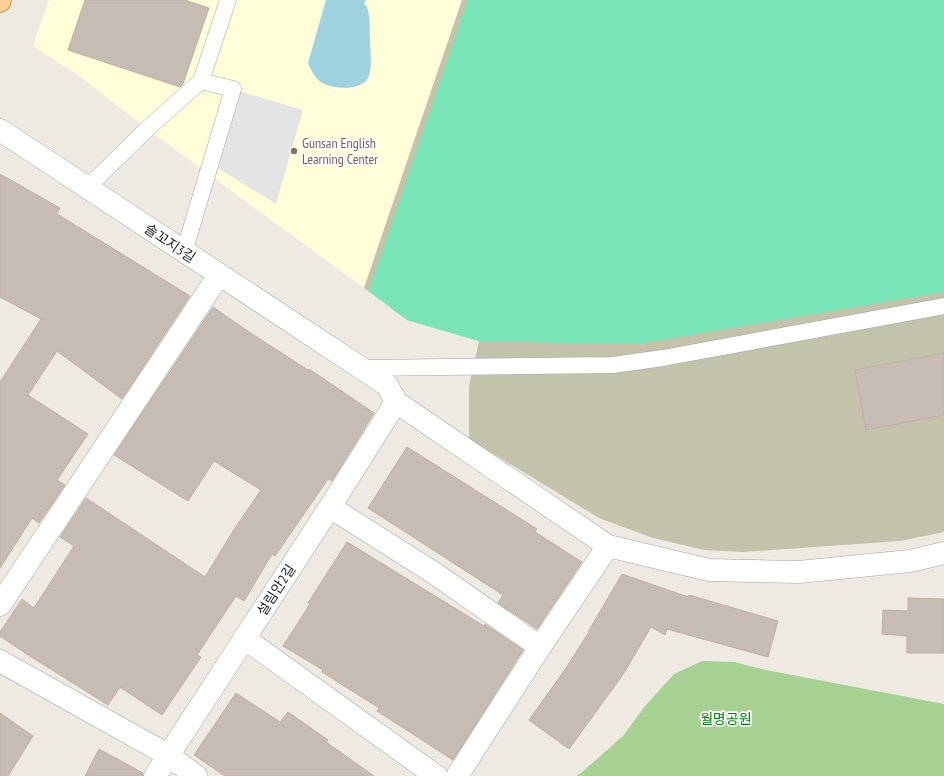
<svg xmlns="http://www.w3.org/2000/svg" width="944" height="776" viewBox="0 0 944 776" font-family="'PT Sans Narrow','Noto Sans KR',sans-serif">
<rect width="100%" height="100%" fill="#eeeae1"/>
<!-- education -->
<path fill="#fffed9" d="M 49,0 L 462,0 L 364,288 L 147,129 L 81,77 L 33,46 Z"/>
<!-- construction -->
<path fill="#c3c3ac" d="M 462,0 L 944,0 L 944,532 L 900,541 L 743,552 L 704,550 L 653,538 L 599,518 L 469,439 L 469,386 L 479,341 L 407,320 L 364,288 Z"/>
<!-- forest -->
<path fill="#a6d193" d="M 702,661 L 734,662 L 766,670 L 944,704 L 944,776 L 576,776 L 581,773 L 623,736 L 646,705 L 674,674 Z"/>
<!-- pitch -->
<path fill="#79e4b8" d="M 468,0 L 944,0 L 944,292 L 644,343 L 569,343 L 479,341 L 407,320 L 369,291 Z"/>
<!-- parking -->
<path fill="#e4e4e4" d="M 233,89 L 303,110 L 276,204 L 211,164 Z"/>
<!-- water -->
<path fill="#9ed2df" d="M 326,0 L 366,0 L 364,3 C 366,5 368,8 368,11 C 371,20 369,30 370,39 C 370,50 374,72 366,81 C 357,90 335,89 324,84 C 316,80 311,71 308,63 Z"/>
<!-- building -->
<path fill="#c6bcb4" stroke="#c1afa2" d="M 85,0 L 185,0 L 209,8 L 183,84 L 180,87 L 68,50 Z
M 0,174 L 60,208 L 57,214 L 190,296 L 122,399 L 57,351 L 28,395 L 88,434 L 57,480 L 65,485 L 39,523 L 32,518 L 0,568 L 0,382 L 41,319 L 0,297 Z
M 213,307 L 249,332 L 308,370 L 309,369 L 374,413 L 332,481 L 328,479 L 275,556 L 272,554 L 244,601 L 236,596 L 197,655 L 201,657 L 162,715 L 120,687 L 108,705 L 25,653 L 0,636 L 0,632 L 22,599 L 34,608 L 74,546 L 60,537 L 86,498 L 205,577 L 233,531 L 261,490 L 214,461 L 188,501 L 114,455 Z
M 944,353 L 944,415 L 866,430 L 855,370 Z
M 407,447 L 537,529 L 535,532 L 582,562 L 537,629 L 498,603 L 503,595 L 368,508 Z
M 347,542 L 484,626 L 485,624 L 523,650 L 453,760 L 377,711 L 379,708 L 322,672 L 323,670 L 283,646 L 310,604 L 308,603 Z
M 622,574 L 688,597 L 689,595 L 778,621 L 768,657 L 667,629 L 665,635 L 651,627 L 624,673 L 569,749 L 529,720 L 564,671 L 589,632 L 588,632 Z
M 908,598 L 944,599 L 944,653 L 907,653 L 907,636 L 882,634 L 883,610 L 908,611 Z
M 236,693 L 280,722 L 288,712 L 328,740 L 326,742 L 374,776 L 225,776 L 194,755 Z
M 0,713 L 33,736 L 8,776 L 0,776 Z
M 99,749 L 143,773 L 143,776 L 85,776 Z"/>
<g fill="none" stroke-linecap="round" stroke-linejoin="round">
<defs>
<path id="service" d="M 87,188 L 147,129 L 201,81 L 228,0
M 184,252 L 233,89 L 201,81
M 361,368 L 613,365 L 663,358 L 944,306"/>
<path id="minor" d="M 0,130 L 387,385 L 396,402 L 608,546 L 709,570 L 799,572 L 910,561 L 944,553
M 330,507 L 434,573 L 540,647
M 0,605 L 219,275
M 244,638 L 436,776
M 0,661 L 168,755 L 196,776
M 155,776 L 330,507 L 396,402
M 457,776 L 540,647 L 608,546"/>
<path id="primary" d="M 0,1 L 0,0"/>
</defs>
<!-- service casing -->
<use href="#service" stroke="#a3a3a3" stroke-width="17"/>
<!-- minor casing -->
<use href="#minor" stroke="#a3a3a3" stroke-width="23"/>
<!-- primary casing -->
<use href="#primary" stroke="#946000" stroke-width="23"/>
<!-- service -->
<use href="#service" stroke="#fff" stroke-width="16"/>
<!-- minor -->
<use href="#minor" stroke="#fff" stroke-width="22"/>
<!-- primary -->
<use href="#primary" stroke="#ffcf95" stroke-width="22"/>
</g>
<!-- markers -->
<circle fill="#8d6e63" stroke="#fff" stroke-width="1.5" cx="294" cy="151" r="4"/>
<g text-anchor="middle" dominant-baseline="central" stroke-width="3.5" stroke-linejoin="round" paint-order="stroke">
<!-- education labels -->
<g font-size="14" fill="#785e54" stroke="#fff" text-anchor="start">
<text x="302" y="143">Gunsan English<tspan x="302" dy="16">Learning Center</tspan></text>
</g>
<!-- street labels -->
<g font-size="14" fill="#1c1c1c" stroke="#fff">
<text transform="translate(170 243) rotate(34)">솔꼬지3길</text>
<text transform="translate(276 590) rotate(-57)">설림안2길</text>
</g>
<!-- park labels -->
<g font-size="14" fill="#04800c" stroke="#fff">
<text x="726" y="719">월명공원</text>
</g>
</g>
</svg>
